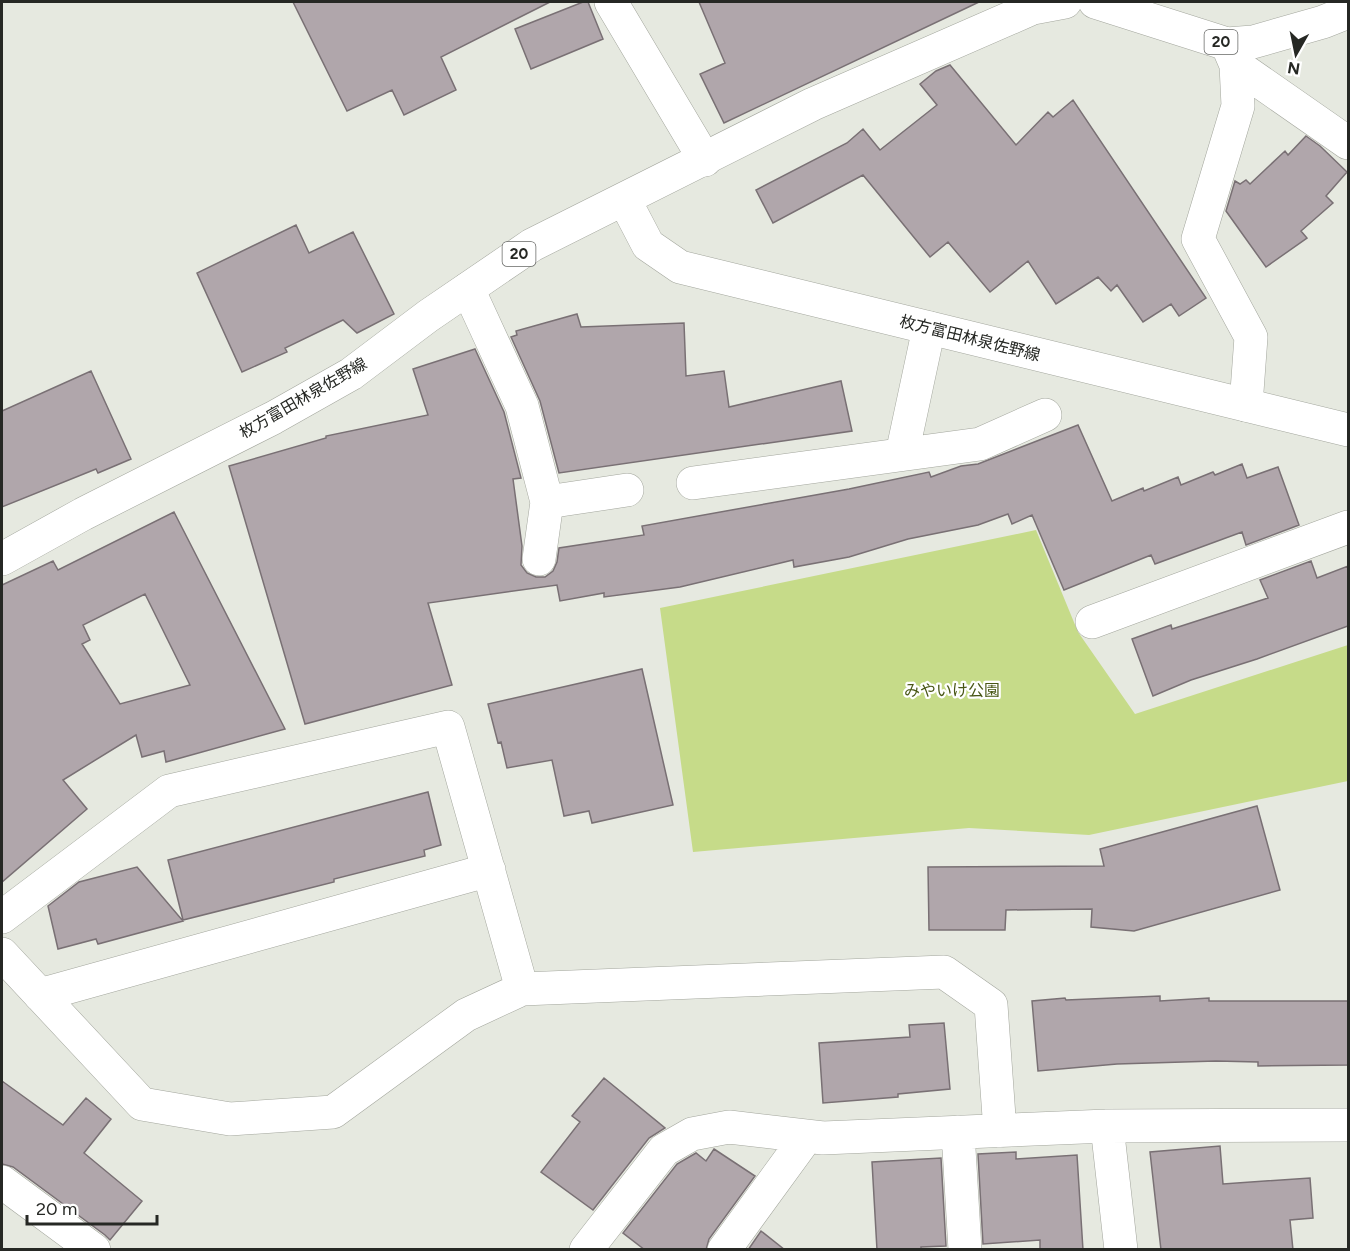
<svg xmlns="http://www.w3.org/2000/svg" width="1350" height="1251" viewBox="0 0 1350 1251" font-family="Figtree,'Noto Sans JP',sans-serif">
<rect width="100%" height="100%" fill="#e6e9e0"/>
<!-- green -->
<path fill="#c6db89" d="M 1036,530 L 1078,632 L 1135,714 L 1348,645 L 1348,781 L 1089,835 L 969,828 L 693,852 L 660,608 Z"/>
<!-- building -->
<path fill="#b0a6ab" stroke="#797074" stroke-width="1.5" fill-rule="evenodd" d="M 293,2 L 550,2 L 441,57 L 456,90 L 404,115 L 392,90 L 347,111 Z
M 583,2 L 588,2 L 603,39 L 531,69 L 515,29 Z
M 699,2 L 979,2 L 724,123 L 700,74 L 725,63 Z
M 950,65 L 1016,145 L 1048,112 L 1053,117 L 1073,100 L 1206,298 L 1179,316 L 1171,304 L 1143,322 L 1117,285 L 1111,291 L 1098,277 L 1056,304 L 1028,261 L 990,292 L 948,242 L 930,257 L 863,175 L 773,223 L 756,190 L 847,143 L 863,129 L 880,150 L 937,105 L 920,84 L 936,71 Z
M 1306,136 L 1320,146 L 1347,172 L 1326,196 L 1333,203 L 1301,231 L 1307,238 L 1266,267 L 1226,211 L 1235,181 L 1240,184 L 1246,180 L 1250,184 L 1285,151 L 1288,155 Z
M 296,225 L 309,253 L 353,232 L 394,314 L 357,333 L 343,320 L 285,348 L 287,352 L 242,372 L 197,273 Z
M 577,314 L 581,327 L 684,323 L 686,376 L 724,371 L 729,407 L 841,381 L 852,431 L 559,473 L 540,401 L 511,337 L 517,335 L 516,331 Z
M 475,349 L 504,412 L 521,478 L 513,479 L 522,546 L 521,565 L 527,573 L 536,577 L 545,577 L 553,571 L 557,562 L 559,548 L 644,535 L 642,526 L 849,489 L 929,472 L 931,477 L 961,466 L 978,464 L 1078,425 L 1112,501 L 1143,488 L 1144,491 L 1178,477 L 1181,485 L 1213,472 L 1215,475 L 1242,464 L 1247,478 L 1278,467 L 1299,525 L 1246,545 L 1242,532 L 1155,564 L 1151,555 L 1064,590 L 1032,515 L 1012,524 L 1008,514 L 978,525 L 908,539 L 849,557 L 794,567 L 793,560 L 680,587 L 604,597 L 604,593 L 560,601 L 557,585 L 428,603 L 452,685 L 305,724 L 229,466 L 326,438 L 326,436 L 428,415 L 413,369 Z
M 91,371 L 131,459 L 98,473 L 96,469 L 2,507 L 2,411 Z
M 174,512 L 285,729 L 166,762 L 164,751 L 142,757 L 136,735 L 63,780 L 87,809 L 2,882 L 2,585 L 53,561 L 58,570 ZM 145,594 L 190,685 L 120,704 L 82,644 L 90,640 L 83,625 Z
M 1311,561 L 1317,578 L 1348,566 L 1348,626 L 1257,659 L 1191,680 L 1153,696 L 1132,639 L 1171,625 L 1172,629 L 1268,598 L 1260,580 Z
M 642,669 L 673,805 L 592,823 L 589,811 L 564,816 L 552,760 L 507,768 L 501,742 L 498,743 L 488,704 Z
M 428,792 L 441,845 L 424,850 L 425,856 L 334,879 L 334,882 L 183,920 L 168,860 Z
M 1257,806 L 1280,890 L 1134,931 L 1091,927 L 1092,909 L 1006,910 L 1005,930 L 929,930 L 928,867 L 1104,866 L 1100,849 Z
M 137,867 L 183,921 L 98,944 L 96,939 L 58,949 L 48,906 L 79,882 Z
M 1160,996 L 1160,1001 L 1209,998 L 1209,1001 L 1348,1001 L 1348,1065 L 1258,1066 L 1258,1062 L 1216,1061 L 1117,1064 L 1038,1071 L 1032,1001 L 1065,998 L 1066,1000 Z
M 944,1023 L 950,1089 L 898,1094 L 898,1097 L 823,1103 L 819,1043 L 910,1037 L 909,1025 Z
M 604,1078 L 665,1128 L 649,1138 L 593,1210 L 541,1172 L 580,1122 L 572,1116 Z
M 2,1081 L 63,1125 L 86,1098 L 111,1119 L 84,1153 L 142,1201 L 110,1240 L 105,1235 L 13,1167 L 2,1164 Z
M 1220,1146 L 1223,1184 L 1310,1178 L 1313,1218 L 1290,1220 L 1293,1250 L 1161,1250 L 1150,1152 Z
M 714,1149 L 755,1176 L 709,1239 L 706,1250 L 645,1250 L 623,1233 L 677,1164 L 696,1153 L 706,1161 Z
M 1016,1152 L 1016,1159 L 1077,1155 L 1083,1250 L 1040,1250 L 1040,1240 L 983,1244 L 978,1154 Z
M 941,1158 L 946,1246 L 921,1247 L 921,1250 L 877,1250 L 872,1162 Z
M 761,1231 L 785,1250 L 748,1250 Z"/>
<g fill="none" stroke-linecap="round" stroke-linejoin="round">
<defs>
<path id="minor" d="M 611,2 L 705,160
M 1230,51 L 1236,65 L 1348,143
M 1236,65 L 1238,106 L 1198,239 L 1251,337 L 1246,405
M 468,289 L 522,406 L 547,502 L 539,559
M 902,454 L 929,328
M 693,483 L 980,444 L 1045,415
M 547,502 L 627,490
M 1092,622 L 1348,527
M 2,917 L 169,791 L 448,727 L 522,989
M 2,954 L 142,1104 L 230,1119 L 333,1112 L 466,1015 L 522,989 L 944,972 L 991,1005 L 1000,1131
M 40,995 L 489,870
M 1107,1126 L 1121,1250
M 958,1132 L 965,1250
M 2,1182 L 94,1250
M 586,1250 L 664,1150 L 692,1134 L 729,1127 L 823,1138 L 1107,1126 L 1348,1125
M 724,1250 L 807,1136"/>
<path id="major" d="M 1095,2 L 1227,44 L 1253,42 L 1323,22 L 1348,12
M 624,199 L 648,245 L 680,267 L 1348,430
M 2,559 L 83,514 L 273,418 L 351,374 L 428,316 L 532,245 L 813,104 L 1033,8 L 1065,2"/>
</defs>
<!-- minor casing -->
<use href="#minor" stroke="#a3a69d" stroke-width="34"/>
<!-- major casing -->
<use href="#major" stroke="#a3a69d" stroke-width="34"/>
<!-- minor -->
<use href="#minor" stroke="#fff" stroke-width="33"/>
<!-- major -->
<use href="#major" stroke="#fff" stroke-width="33"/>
</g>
<g text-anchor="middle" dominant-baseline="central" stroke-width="4.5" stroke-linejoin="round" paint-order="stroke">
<!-- shield labels -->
<g fill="#fff" stroke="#676866" stroke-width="1.5">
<rect x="1204.5" y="30" width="33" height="24" rx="4.5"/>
<rect x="502.5" y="242" width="33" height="24" rx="4.5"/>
</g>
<g font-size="15" font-weight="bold" fill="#262824">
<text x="1221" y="42">20</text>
<text x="519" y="254">20</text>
</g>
<!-- street labels -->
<g font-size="16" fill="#262824" stroke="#fff">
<text transform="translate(970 338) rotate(14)">枚方富田林泉佐野線</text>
<text transform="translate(303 398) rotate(-30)">枚方富田林泉佐野線</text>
</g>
<!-- park labels -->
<g font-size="16" fill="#495716" stroke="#fff">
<text x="952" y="690">みやいけ公園</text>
</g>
</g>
<!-- border -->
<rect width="1350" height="1251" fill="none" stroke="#262824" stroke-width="6"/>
<!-- north arrow -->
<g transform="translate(1296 54) rotate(189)" stroke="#ffffff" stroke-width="4.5" paint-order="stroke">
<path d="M0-4.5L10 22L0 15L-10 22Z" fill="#262824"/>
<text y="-9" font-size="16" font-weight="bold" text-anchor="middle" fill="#262824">N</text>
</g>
<!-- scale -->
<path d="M27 1215v9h130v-9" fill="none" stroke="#262824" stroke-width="3"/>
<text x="36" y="1215" font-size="18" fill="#262824" stroke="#ffffff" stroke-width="4.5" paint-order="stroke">20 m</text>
</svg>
